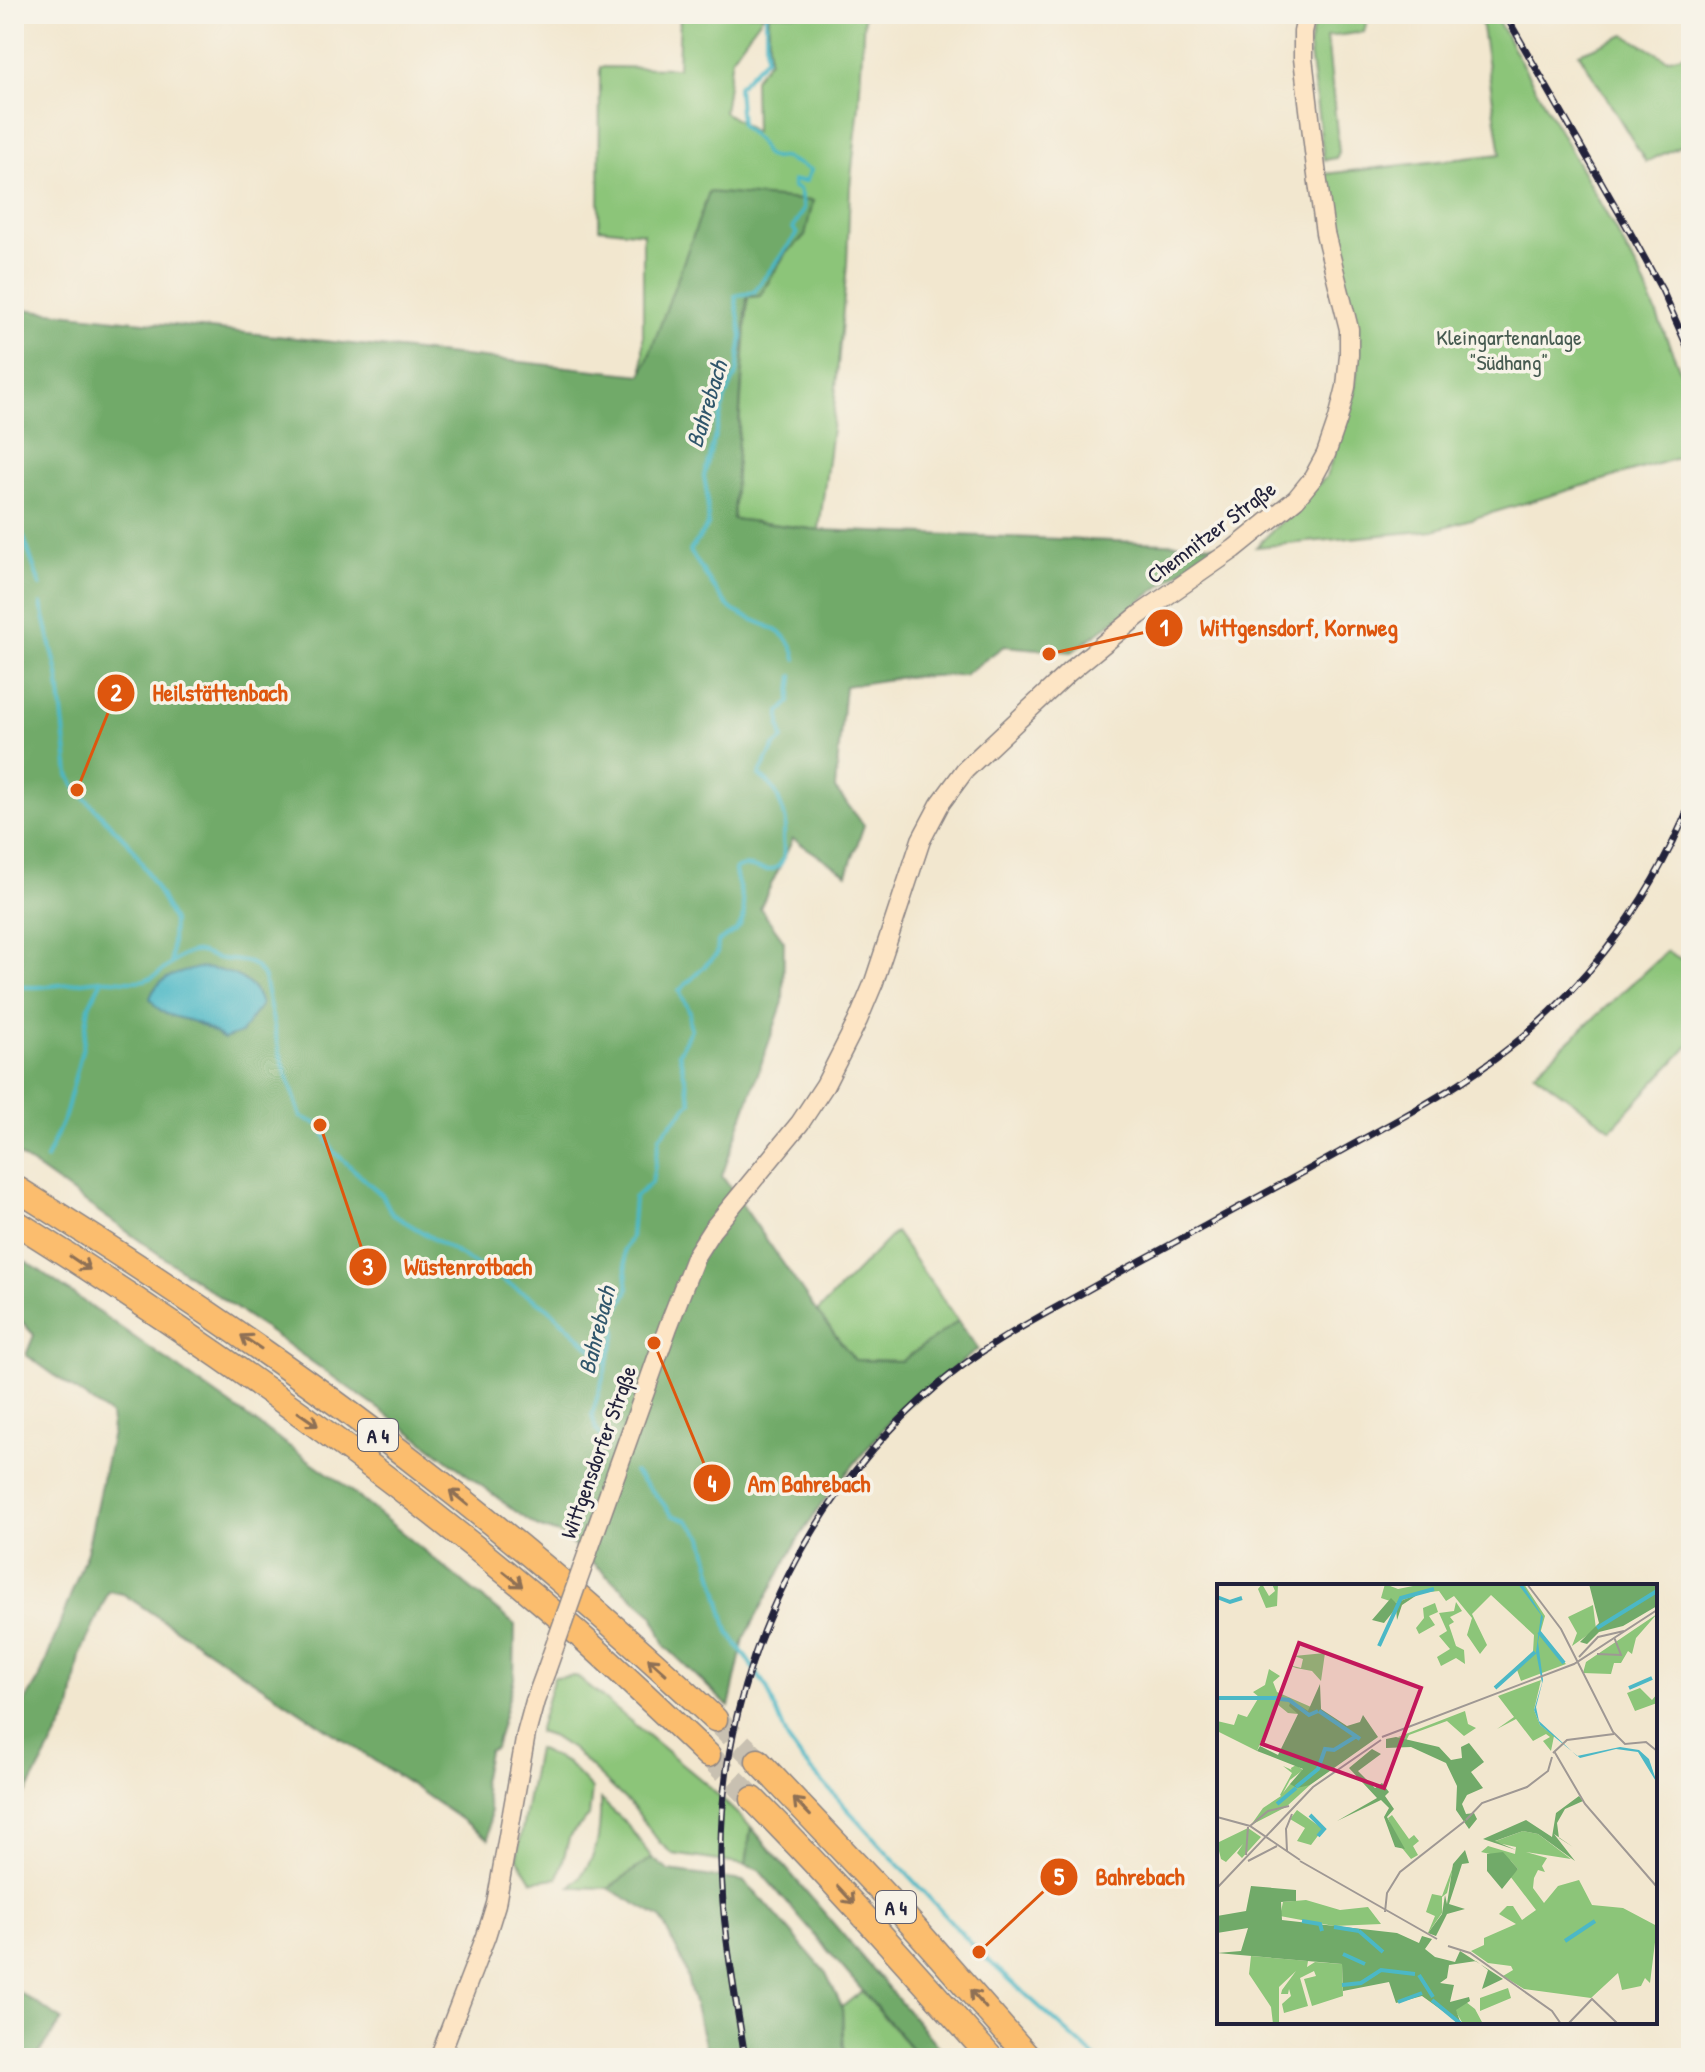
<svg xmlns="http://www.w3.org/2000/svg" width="1705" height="2072" viewBox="0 0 1705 2072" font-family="'Patrick Hand',sans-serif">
<rect width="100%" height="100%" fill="#f7f3e8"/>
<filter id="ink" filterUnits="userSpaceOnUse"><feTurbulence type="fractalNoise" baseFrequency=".0125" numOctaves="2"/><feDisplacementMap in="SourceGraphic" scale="16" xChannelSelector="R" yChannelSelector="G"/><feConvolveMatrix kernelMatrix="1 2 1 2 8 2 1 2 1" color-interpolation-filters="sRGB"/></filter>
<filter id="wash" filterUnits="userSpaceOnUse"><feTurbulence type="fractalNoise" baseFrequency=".006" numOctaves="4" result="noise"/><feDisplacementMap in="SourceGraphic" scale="32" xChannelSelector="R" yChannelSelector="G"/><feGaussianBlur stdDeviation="1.8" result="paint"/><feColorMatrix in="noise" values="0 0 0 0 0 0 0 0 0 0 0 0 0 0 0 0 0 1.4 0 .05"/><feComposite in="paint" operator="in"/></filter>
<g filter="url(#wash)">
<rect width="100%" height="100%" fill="#f2e7cf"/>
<!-- green -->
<path fill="#8cc579" stroke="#57745a" stroke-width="2" d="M 680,14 L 764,14 L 732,57 L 724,112 L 755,132 L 754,79 L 769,60 L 769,14 L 864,14 L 859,106 L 850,187 L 847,264 L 833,421 L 819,530 L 733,519 L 748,297 L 760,296 L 785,254 L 804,236 L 709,192 L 643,375 L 643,233 L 599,228 L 600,67 L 678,68 Z
M 1319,14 L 1369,14 L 1364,32 L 1327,37 L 1339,152 L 1336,158 L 1324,160 L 1309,46 L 1315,20 Z
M 1480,14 L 1494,14 L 1641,276 L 1691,397 L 1691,454 L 1434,530 L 1256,547 L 1326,477 L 1353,398 L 1359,359 L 1353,312 L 1333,241 L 1325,174 L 1501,154 Z
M 1625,35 L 1667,59 L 1691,52 L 1691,141 L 1646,162 L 1579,53 Z
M 1667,951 L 1691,965 L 1691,1043 L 1611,1129 L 1534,1073 Z
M 895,1232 L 958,1321 L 902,1361 L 855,1360 L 817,1312 Z
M 576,1676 L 704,1782 L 751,1827 L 746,1865 L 673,1854 L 660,1843 L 634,1808 L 573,1750 L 553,1737 L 538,1732 L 554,1677 Z
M 537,1749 L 567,1763 L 592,1789 L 589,1816 L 570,1835 L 558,1878 L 532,1881 L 517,1857 Z
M 600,1799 L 627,1824 L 652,1858 L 608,1888 L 571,1887 C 598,1861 601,1835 600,1799 Z
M 862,1991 L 919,2058 L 844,2058 L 842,2007 Z"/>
<!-- forest -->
<path fill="#71aa69" stroke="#4a6652" stroke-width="2" d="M 709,192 L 813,201 L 805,236 L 785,254 L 760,296 L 747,297 L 733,519 L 819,530 L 1216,545 L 1072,652 L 1004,646 L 964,675 L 904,677 L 845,686 L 835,789 L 864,825 L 847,874 L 793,839 L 760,908 L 784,941 L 783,1002 L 722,1176 L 817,1312 L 855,1360 L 902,1361 L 958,1321 L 978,1349 L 893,1417 L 826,1498 L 797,1541 L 744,1639 L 729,1707 L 665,1646 L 653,1615 L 561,1535 L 538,1527 L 515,1511 L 400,1424 L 14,1152 L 14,308 L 642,375 Z
M 14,1255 L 36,1268 L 340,1482 L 515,1625 L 514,1679 L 495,1748 L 488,1751 L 482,1782 L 490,1811 L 489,1839 L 423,1793 L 123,1594 L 109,1591 L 80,1655 L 71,1710 L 27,1792 L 14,1806 L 14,1720 L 40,1677 L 87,1551 L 112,1432 L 110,1415 L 26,1355 L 34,1335 L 14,1313 Z
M 751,1827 L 948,2058 L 920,2058 L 759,1870 L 746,1865 Z
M 652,1858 L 669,1871 L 743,1881 L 763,1900 L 826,1973 L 842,2007 L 844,2058 L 709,2058 L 683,1963 L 661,1918 L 608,1888 Z
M 14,1989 L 62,2020 L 36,2058 L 14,2058 Z"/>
<!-- water -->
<path fill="#4bb8c6" stroke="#366d80" stroke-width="2" d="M 198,968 C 224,969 254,976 261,1005 L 241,1033 L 224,1039 C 216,1034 209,1029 201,1025 C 181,1015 163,1021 150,998 C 157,977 178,973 198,968 Z"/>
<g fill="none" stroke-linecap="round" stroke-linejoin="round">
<!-- stream -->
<path stroke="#4bb8c6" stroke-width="4" d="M 766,14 L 766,58 L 738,87 L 741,125 L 757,140 L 767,156 L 775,158 L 783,157 L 811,170 L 806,181 L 793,181 L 793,187 L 799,189 L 804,209 L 793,228 L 797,234 L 754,292 L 735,296 L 742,336 L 737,373 L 725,398 L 704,476 L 707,494 L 708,525 L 690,551 C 699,564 723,605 734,611 C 757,624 792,628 796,659
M 14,509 L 40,585
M 41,604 L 58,674 L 69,775 L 77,790 L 133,848 L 160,895 L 173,921 L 171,962
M 14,986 C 44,990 71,982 101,980 C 115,979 131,983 145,980 C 161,976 171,961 186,954 C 200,947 209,958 222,959 C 242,962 252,957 264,978 L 279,1051 L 301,1117 L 320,1125 L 333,1151 L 383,1196 L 392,1214 L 547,1307 L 607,1363
M 46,1159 L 65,1116 L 83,1046 L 89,1006 L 102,980
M 603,1438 L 596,1430 L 592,1415 L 616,1334 L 614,1318 L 628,1290 L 624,1251 L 631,1237 L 634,1198 L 652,1182 L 660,1136 L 691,1102 L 679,1053 L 691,1029 L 689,1021 L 690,1012 L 679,991 L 717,954 L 718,942 C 723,938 730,935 735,931 C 754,914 737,891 735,870 C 748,859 764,877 777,867 C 787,860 783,847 783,837 C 783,833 786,829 786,824 C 786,818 777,793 773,788 C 770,783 763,779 759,775 L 774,747 L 783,739 L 780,727 L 780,712 L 790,702 L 793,676
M 634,1472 L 658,1497 L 672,1515 L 687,1520 L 703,1537 L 728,1631 L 767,1688 L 788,1740 L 803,1761 L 979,1952 L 1096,2058"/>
</g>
</g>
<g filter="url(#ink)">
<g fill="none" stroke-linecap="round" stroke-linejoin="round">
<!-- highway-tunnel -->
<path stroke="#c8c0b1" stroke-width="24" stroke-dasharray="24 12" stroke-linecap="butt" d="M 715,1719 L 758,1761
M 708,1755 L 753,1799"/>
<defs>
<path id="secondary" d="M 588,1552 L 668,1327 L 696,1255 L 712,1230 L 800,1123 L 825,1085 L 858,1020 L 874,982 L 921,840 L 940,804 L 965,770 L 1069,672 L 1139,615 L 1234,549 L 1296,499 L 1313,478 L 1326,454 L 1338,419 L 1346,387 L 1349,355 L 1349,329 L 1325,233 L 1316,168 L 1303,58 L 1303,32 L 1307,14
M 439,2058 L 486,1936 L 496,1904 L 526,1734 L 535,1701 L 546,1671"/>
<path id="highway" d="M 14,1187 C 153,1274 290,1365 419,1466 C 522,1545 620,1630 715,1719
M 14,1221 C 210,1344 400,1479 575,1631 C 620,1671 664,1713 708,1755
M 758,1761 L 899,1910 L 1029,2058
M 753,1799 C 836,1883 913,1970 991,2058"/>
</defs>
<!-- secondary casing -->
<use href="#secondary" stroke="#8a8485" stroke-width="21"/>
<!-- highway casing -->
<use href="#highway" stroke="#8a8485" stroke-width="27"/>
<!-- secondary -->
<use href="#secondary" stroke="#fde5c5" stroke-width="18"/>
<!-- highway -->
<use href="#highway" stroke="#fbbd6e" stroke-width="24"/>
<defs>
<path id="rail" d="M 1505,14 L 1630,232 L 1662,290 L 1691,355
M 745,2058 C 735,1993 722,1928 721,1862 C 718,1664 817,1466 980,1353 C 1015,1329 1054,1309 1091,1288 C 1174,1242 1258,1198 1340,1152 C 1388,1125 1436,1100 1481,1069 C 1576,1003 1647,909 1691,802"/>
</defs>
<!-- rail casing -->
<use href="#rail" stroke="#22223b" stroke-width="7"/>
<!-- rail -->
<use href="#rail" stroke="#f7f3e8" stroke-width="4" stroke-dasharray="12" stroke-linecap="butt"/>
<defs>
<path id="secondary-bridge" d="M 546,1671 L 588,1552"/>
</defs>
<!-- secondary-bridge casing -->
<use href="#secondary-bridge" stroke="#8a8485" stroke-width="21" stroke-linecap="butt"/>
<!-- secondary-bridge -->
<use href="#secondary-bridge" stroke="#fde5c5" stroke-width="18"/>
</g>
<!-- one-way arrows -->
<defs><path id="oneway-shaft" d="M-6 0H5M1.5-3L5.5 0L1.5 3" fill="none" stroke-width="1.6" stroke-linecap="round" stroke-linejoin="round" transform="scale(2)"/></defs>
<g stroke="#8e7054">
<use href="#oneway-shaft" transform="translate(80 1263) rotate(34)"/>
<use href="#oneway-shaft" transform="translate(251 1342) rotate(-146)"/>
<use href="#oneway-shaft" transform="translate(308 1419) rotate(35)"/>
<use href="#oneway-shaft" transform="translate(459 1498) rotate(-141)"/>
<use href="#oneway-shaft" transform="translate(513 1579) rotate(39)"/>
<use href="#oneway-shaft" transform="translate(657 1666) rotate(-138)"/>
<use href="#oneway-shaft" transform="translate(802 1807) rotate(-134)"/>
<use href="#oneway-shaft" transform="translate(846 1895) rotate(47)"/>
<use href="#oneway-shaft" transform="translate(978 1999) rotate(-131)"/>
</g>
</g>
<g text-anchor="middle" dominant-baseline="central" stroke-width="7" stroke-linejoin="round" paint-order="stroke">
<!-- shield labels -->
<g fill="#f7f3e8" stroke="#62616f" stroke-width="2">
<rect x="358" y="1419" width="40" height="32" rx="6"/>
<rect x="876" y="1891" width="40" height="32" rx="6"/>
</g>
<g font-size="20" font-weight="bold" fill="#22223b">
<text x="378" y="1435">A 4</text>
<text x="896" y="1907">A 4</text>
</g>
<!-- park labels -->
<g font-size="22" fill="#475b51" stroke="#f7f3e8">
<text x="1509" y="337">Kleingartenanlage<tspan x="1509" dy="25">"Südhang"</tspan></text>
</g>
<!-- street labels -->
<g font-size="22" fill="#22223b" stroke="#f7f3e8">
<text transform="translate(1211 532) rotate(-37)">Chemnitzer Straße</text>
<text transform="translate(598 1452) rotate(-70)">Wittgensdorfer Straße</text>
</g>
<!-- water labels -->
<g font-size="24" font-style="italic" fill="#30566c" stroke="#f7f3e8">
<text transform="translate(706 404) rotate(-73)">Bahrebach</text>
<text transform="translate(596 1330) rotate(-76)">Bahrebach</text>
</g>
</g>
<!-- overview -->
<g transform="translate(1217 1584)">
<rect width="440" height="440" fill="#f2e7cf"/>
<path d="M 45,0 L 52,12 L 58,7 L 55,0 L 61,0 L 60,22 L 49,24 L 41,5 ZM 168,0 L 181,5 L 206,0 L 307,0 L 328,32 L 323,50 L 349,80 L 304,97 L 299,83 L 316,68 L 317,51 L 274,11 L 255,30 L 270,61 L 263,70 L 250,51 L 255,34 L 237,12 L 229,17 L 222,7 L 203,9 L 179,19 L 164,14 ZM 239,18 L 245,27 L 233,33 L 237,38 L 232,41 L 239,62 L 247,66 L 248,80 L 239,74 L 224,82 L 220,73 L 233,65 L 222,52 L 230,47 L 222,29 L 237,27 ZM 218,19 L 221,28 L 212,32 L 218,41 L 202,50 L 199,44 L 207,34 L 206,24 ZM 376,21 L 379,45 L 355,62 L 360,49 L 351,33 ZM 440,30 L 419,54 L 415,70 L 411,67 L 404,79 L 397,79 L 394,90 L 366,89 L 369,78 ZM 108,69 L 104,97 L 95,87 L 79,84 L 74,82 L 75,75 L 76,82 L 84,84 L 86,75 L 77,72 ZM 52,85 L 63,92 L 56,98 L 60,108 L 94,123 L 91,128 L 76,117 L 81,130 L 71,129 L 60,120 L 40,167 L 0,147 L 0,137 L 17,141 L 21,130 L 30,133 L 42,113 L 36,108 L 48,101 ZM 324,96 L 317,126 L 323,141 L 337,152 L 334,167 L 326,157 L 333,153 L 329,150 L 316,157 L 299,135 L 280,145 L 297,133 L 281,112 ZM 423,104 L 435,116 L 440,110 L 440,119 L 418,127 L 410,109 ZM 248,127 L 251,140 L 259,144 L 247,152 L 230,137 L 192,151 L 189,157 L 181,153 ZM 79,181 L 86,186 L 73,196 L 66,209 L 73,200 L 93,201 L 69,223 L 34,241 L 46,224 L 64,212 L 63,211 L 75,189 L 66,182 L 75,186 L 76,191 L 74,184 ZM 80,226 L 106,245 L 94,261 L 80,257 L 88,244 L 73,235 ZM 175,231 L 192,255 L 197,251 L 202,257 L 196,262 L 201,271 L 194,275 L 181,259 L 171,234 ZM 31,244 L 44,253 L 25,274 L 20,269 L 26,260 L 9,278 L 4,275 L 0,259 ZM 306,247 L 321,250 L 354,275 L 309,268 L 330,274 L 325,282 L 328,288 L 321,286 L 317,294 L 316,304 L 327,319 L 341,302 L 362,296 L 375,321 L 406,324 L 440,342 L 433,399 L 428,394 L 424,402 L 405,406 L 401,389 L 374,414 L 307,405 L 286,392 L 296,386 L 294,382 L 271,379 L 254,367 L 267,361 L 267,354 L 299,340 L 282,330 L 290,322 L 296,322 L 305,336 L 319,326 L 293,292 L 301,285 L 293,276 L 296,283 L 286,288 L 275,275 L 282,272 L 264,268 L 271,262 L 298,270 L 299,263 L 276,258 ZM 237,280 L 230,309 L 225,313 L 225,329 L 211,349 L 218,332 L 209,328 L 215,310 L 225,312 ZM 89,316 L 123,326 L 151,323 L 164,340 L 117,342 L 63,332 L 66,318 ZM 34,372 L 91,377 L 90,383 L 98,378 L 125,380 L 126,412 L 95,422 L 87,395 L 99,392 L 97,387 L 83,394 L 91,422 L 67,429 L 65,420 L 74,412 L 72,405 L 71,410 L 64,410 L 65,406 L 79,387 L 62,403 L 62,440 L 56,440 L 54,423 L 32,390 ZM 291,404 L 294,414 L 263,427 L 263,414 ZM 249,418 L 258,425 L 266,440 L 246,440 L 238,426 Z" fill="#8cc579"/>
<path d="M 372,0 L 440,0 L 440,22 L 406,42 L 382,48 L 370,60 L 363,58 L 382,39 ZM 203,9 L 185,21 L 180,36 L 179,24 L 167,39 L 155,36 L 174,14 L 179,19 ZM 103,100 L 104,125 L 130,142 L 143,138 L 146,131 L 161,153 L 93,201 L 80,204 L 73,200 L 86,185 L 40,167 L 43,162 L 61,171 L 81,130 L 72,122 L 74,116 L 91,127 ZM 179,153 L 222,163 L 234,176 L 245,174 L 244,163 L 252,159 L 267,178 L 254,188 L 266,204 L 250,211 L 245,220 L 249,230 L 257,229 L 260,235 L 252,245 L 239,226 L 240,202 L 229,179 L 194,163 L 169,164 L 169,155 ZM 155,165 L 164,170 L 141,187 L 158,204 L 165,199 L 172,208 L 168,212 L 177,225 L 170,233 L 188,265 L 178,263 L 167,233 L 172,224 L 164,216 L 120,237 L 160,214 L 132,184 ZM 362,212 L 366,217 L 348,225 L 340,239 L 342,254 L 356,263 L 337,250 L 358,277 L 321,250 L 306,247 L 278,257 L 299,266 L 266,255 L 309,236 L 335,253 L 339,229 ZM 248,266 L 252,279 L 245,280 L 232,320 L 248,325 L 230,330 L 219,352 L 211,349 L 225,330 L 228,311 L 230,320 L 236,280 ZM 286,268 L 301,285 L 285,305 L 270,287 L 270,270 ZM 34,302 L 79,306 L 79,317 L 64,318 L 65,336 L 180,349 L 202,359 L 205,352 L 215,355 L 208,365 L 218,373 L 238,378 L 243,367 L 286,395 L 265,405 L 271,386 L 259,377 L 232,381 L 230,394 L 223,399 L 237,401 L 233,418 L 252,413 L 253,417 L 239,426 L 244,440 L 205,412 L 179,419 L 172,398 L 126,407 L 125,380 L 0,369 L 24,367 L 31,344 L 0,349 L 0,332 L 29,327 Z" fill="#71aa69"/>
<path d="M 301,0 L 306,1 L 326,33 L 321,58 L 326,96 L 319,123 L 322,137 L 360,172 L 403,163 L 422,166 L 432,175 L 440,199 L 421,168 L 399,165 L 363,174 L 323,141 L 317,126 L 325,99 L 319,68 L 324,31 Z" fill="#4bb8c6"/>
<path fill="none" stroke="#4bb8c6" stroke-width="4" d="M 0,13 L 13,18 L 25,14M 380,44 L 440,7M 322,48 L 347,79M 162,62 L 184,14 L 217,5M 278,104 L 318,68M 412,104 L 435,94M 0,114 L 61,114M 63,115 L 72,116 L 92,131 L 101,127M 102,127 L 143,155M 79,203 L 101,185 L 108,165 L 117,166 L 138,153M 60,220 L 79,204M 93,231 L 107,245 L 101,252M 85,337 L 103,340 L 105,347M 117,343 L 142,347M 142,347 L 166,368M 348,357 L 378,337M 126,370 L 148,380M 202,391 L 216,413M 125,401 L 144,399 L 164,386 L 198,390M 215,416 L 244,440M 181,418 L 205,409"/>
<path fill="none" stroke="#9f9894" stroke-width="2" d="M 310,0 L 344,45 L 396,148 L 408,160 L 429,158 L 440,167M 380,70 L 404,71 L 397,53M 362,73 L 381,53 L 407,47M 165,153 L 357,80 L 440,26M 337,167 L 368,220 L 440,303M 336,169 L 350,156 L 397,150M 0,233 L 33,242 L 83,276M 249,236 L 265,219 L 310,203 L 331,187 L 335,173M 33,242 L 51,227 L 72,222M 70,267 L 69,245 L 75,230M 29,271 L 31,243M 31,277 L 60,262M 83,277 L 220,355M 0,304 L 96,203 L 164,156M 168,328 L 170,309 L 183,288 L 248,237M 231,362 L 253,369 L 335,427 L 344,440M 351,440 L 375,415 L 401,440"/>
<path fill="#c2185b" fill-opacity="0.15" stroke="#c2185b" stroke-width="4" d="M 82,59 L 204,104 L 167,204 L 45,160 Z"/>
<rect width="440" height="440" fill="none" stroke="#22223b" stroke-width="4"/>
</g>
<!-- callouts -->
<path fill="none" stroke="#de560e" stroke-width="3" d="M1049 654L1164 628M77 790L116 693M320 1125L368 1267M654 1343L712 1483M979 1952L1059 1877"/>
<g fill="#de560e" stroke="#f7f3e8" stroke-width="3">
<circle cx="1049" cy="654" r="8"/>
<circle cx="77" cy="790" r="8"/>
<circle cx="320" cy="1125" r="8"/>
<circle cx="654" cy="1343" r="8"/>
<circle cx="979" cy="1952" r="8"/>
<circle cx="1164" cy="628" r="20"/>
<circle cx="116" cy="693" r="20"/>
<circle cx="368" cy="1267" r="20"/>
<circle cx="712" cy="1483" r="20"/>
<circle cx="1059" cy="1877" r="20"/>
</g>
<g font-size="24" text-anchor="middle" font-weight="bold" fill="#fff">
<text x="1164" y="636">1</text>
<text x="116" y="701">2</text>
<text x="368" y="1275">3</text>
<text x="712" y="1492">4</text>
<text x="1059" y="1885">5</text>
</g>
<g font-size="24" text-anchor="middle" font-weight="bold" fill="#de560e" stroke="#f7f3e8" stroke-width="7" stroke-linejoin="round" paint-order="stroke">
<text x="1299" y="636">Wittgensdorf, Kornweg</text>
<text x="220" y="701">Heilstättenbach</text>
<text x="468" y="1275">Wüstenrotbach</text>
<text x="809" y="1492">Am Bahrebach</text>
<text x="1140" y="1885">Bahrebach</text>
</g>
<!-- margin -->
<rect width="1705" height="2072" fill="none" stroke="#f7f3e8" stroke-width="48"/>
</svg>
